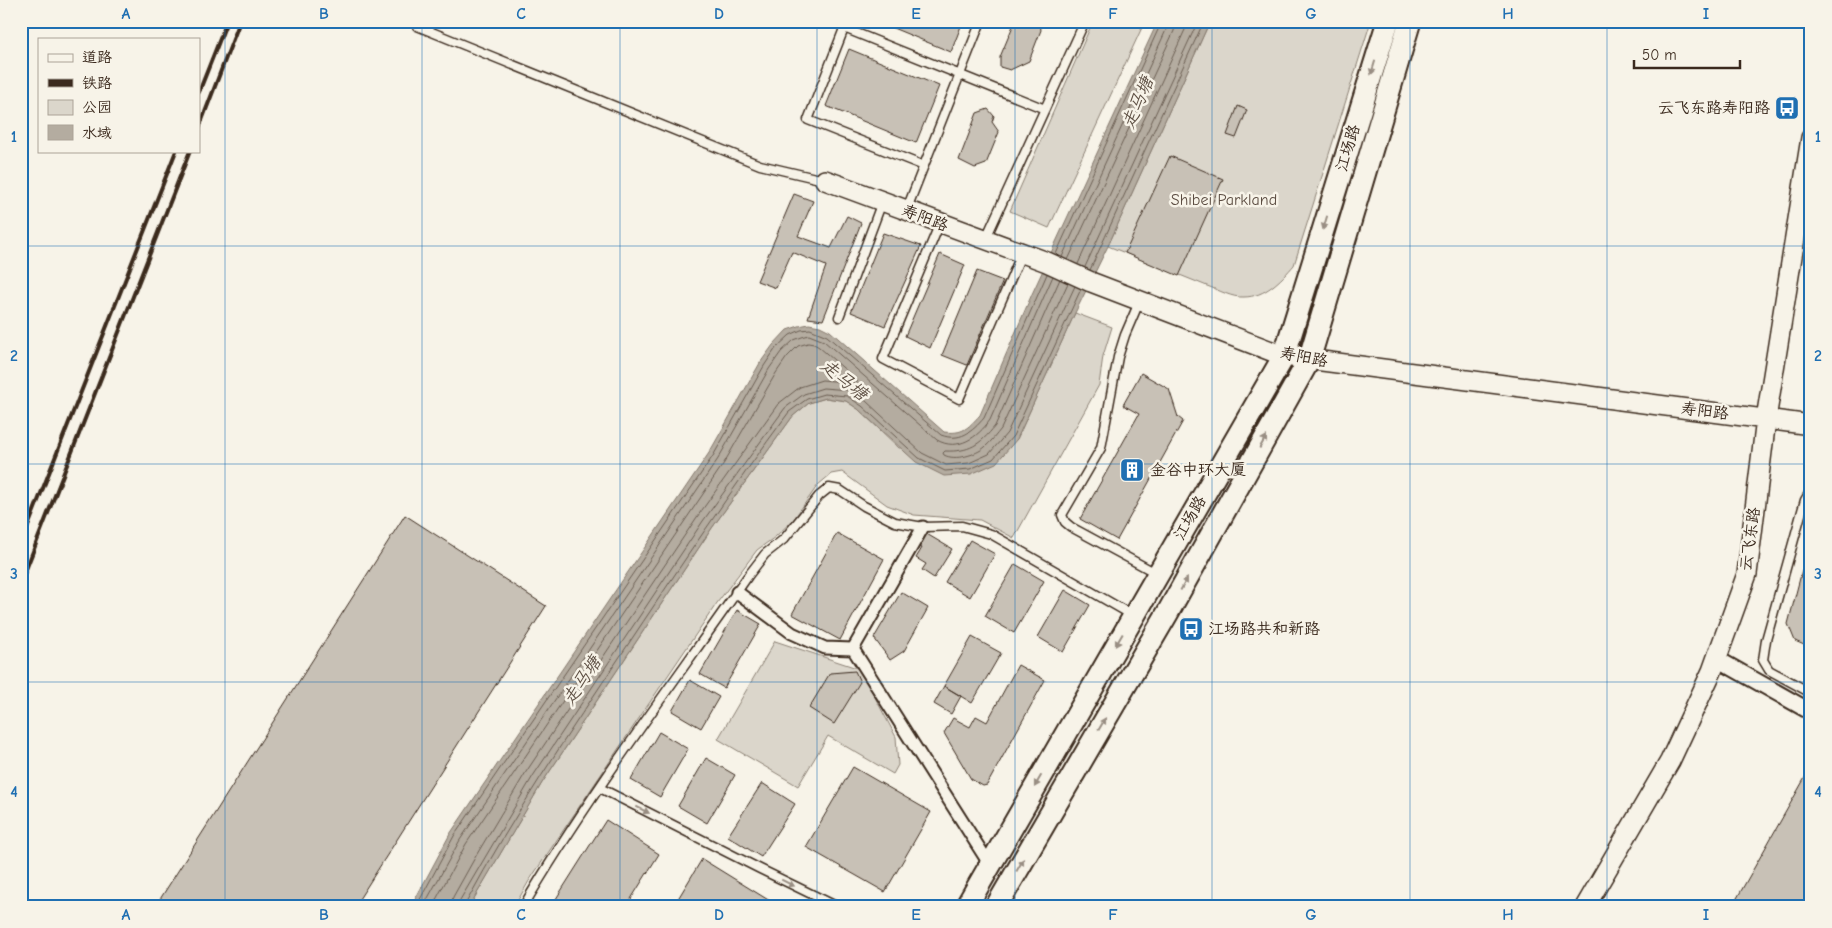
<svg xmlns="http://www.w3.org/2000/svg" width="1832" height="928" viewBox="0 0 1832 928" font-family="'Comic Neue','LXGW WenKai TC',sans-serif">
<rect width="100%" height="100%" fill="#f7f3e8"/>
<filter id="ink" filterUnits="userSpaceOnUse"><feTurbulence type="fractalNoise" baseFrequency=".02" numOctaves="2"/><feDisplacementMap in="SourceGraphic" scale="10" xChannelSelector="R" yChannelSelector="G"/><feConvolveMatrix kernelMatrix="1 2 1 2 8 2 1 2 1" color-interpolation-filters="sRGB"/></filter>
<g filter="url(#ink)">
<!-- green -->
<path fill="#dbd6cb" stroke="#8b8074" d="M 1093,21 L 1145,21 L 1049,228 L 1010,211 Z
M 1210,21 L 1371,21 L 1294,265 C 1281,280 1265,297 1244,297 C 1232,298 1219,290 1207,286 C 1174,273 1141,259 1108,246 Z
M 1075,313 L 1112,327 L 1103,356 L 1099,385 L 1014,538 L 980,520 L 914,515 L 887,505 L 842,472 L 831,474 L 818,485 L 793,520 L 775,537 L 757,550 L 717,603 L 529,881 L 514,907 L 469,907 L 542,783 L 712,528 L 793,416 L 809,403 L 826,398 L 846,401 L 858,409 L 899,448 L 1017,439 Z
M 775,641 L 860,669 L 896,737 L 898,765 L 893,774 L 828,736 L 798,786 L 718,739 Z"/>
<!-- water -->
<path fill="#b4aca0" stroke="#84786c" d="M 1158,21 L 1210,21 L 1108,246 L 1075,313 L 1017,439 L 996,463 L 971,474 L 944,476 L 916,462 L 858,409 L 846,401 L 826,398 L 809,403 L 793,416 L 712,528 L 542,783 L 469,907 L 411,907 L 450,834 L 709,453 L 760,363 L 773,345 L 787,330 L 799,326 L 809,324 L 820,326 L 830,331 L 944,432 C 963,434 967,429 980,415 L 1032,294 Z"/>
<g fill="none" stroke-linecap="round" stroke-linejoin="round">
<!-- shore -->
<path stroke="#6b5e52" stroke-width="1" d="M 1056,254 L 1162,21
M 1062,257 L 1167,28 L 1168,21
M 1068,260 L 1174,31 L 1176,21
M 1078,264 L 1189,21
M 1085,267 L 1198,21
M 1090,270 L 1204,21
M 1060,279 L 995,426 C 980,445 969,452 945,451 L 943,453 L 944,455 C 955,461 976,455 985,447 C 991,442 996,435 1001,429 L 1068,283
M 416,907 L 454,836 L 713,456 L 764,366 L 776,348 L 790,335 L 801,330 L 810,329 L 827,336 L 941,435 C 960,442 972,432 984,418 L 1047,274
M 423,907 L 460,840 L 718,459 L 769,369 L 781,352 L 794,340 L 802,337 L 809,335 L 824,341 L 937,440 C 958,452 978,437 990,420 L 1053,276
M 432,907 L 466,844 L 724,463 L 776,373 L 787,357 L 798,346 L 808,343 L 814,344 L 819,347 L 857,380 L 857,383 L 822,380 L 800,387 L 778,404 L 697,517 L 526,772 L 477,854 L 453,897 L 451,907
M 459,907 L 460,900 L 533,776 L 703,521 L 785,408 L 804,394 L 823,388 L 849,390 L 866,401 L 922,453 L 946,465 L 969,463 L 989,454 L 1007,433 L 1075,286
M 465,907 L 466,903 C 513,816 568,734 623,652 C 677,571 731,490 789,412 L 807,399 L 824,394 L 847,396 L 862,406 L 919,458 L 945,471 L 970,469 L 993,459 L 1013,436 L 1081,289"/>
</g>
<!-- building -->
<path fill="#c8c1b6" stroke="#3b2a1e" d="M 876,21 L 963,21 L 951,52 Z
M 1015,21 L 1039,21 L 1041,30 L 1029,61 L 1010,70 L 1000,67 L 1000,57 Z
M 849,49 L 939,86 L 916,143 L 826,106 Z
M 1238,106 L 1247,110 L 1236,138 L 1227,135 Z
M 988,109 L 994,116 L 992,122 L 999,132 L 986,164 L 975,168 L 959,160 L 977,113 Z
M 1170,156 L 1223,179 L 1179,276 L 1125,253 Z
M 794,194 L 813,201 L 798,236 L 831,248 L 847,216 L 861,223 L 823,320 L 808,318 L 826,266 L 792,252 L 776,288 L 757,281 Z
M 883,233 L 921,246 L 885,326 L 851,312 Z
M 940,254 L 965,265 L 930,348 L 905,336 Z
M 977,271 L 1003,281 L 967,365 L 942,355 Z
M 1141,373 L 1169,389 L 1178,417 L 1183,421 L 1117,540 L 1080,519 L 1139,414 L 1123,405 Z
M 405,515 L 546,606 L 354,907 L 155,907 Z
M 837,533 L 884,559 L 840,640 L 792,614 Z
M 925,533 L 952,549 L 934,578 L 922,570 L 926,564 L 916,558 L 922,548 L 918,546 Z
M 1811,536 L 1811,648 L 1795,641 L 1788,624 Z
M 970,540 L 995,554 L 970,597 L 945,582 Z
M 1015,564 L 1044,581 L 1014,633 L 985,616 Z
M 1065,590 L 1090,605 L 1063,652 L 1038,637 Z
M 901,592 L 928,608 L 904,651 L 890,660 L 874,638 Z
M 737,610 L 761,624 L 724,688 L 700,674 Z
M 972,637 L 1001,653 L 972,703 L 944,686 Z
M 1018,665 L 1045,680 L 987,785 L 983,786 L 971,779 L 944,733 L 953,718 L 970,727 L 976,716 L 987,722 Z
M 855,671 L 860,682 L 834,724 L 809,708 L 830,673 Z
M 690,680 L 719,697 L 701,728 L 672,711 Z
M 944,686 L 961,696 L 951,714 L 934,704 Z
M 659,732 L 688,749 L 660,797 L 631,780 Z
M 706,758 L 735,775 L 707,823 L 678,806 Z
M 853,767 L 931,812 L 885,892 L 806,847 Z
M 1811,767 L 1811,907 L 1732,907 Z
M 762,783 L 795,804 L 761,857 L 728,836 Z
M 606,820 L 659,854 L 626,907 L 562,907 L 554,902 Z
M 702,859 L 770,901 L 767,907 L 673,907 Z"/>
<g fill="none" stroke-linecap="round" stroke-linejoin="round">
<defs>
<path id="service" d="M 847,21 L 808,120 L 924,166
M 417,26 L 760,165 L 824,180
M 844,28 L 1045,109
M 906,211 L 981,21
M 940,223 L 883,359 L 959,399 L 1022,253
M 986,238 L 1085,21
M 1140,300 L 1125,335 L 1118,357 L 1101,448 L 1062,515 L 1065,522 L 1071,527 L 1156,573
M 839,317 L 882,202
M 1811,490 L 1805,500 L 1766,640 L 1763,660 L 1769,670 L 1811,693
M 600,788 L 760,869 L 838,907
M 523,907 C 591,792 672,685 748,576 L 765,554 L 784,539 L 819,496 L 829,488 L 840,490 L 864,506 L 895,522 L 923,527 L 962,526 L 991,534 L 1132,615"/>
<path id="pedestrian" d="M 737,592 L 792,633 L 825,648 L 853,649
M 853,649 L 990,865
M 853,649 L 923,527"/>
<path id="minor" d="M 1717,659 L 1811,712"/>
<path id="tertiary" d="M 825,180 L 1047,262 L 1091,282 L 1284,356 L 1811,425
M 1585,907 L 1670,761 L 1712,671 L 1747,574 L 1766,419 L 1811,138"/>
<path id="secondary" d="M 966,907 L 1284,356 L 1388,21
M 996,907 L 1167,614 L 1309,360 L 1410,21"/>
</defs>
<!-- service casing -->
<use href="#service" stroke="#3b2a1e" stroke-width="11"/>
<!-- pedestrian casing -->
<use href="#pedestrian" stroke="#3b2a1e" stroke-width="15"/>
<!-- minor casing -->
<use href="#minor" stroke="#3b2a1e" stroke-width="19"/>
<!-- tertiary casing -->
<use href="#tertiary" stroke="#3b2a1e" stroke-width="22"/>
<!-- secondary casing -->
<use href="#secondary" stroke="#3b2a1e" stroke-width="25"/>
<!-- service -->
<use href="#service" stroke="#f7f3e8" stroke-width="8"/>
<!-- pedestrian -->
<use href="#pedestrian" stroke="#f7f3e8" stroke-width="11"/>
<!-- minor -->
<use href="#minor" stroke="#f7f3e8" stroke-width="15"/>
<!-- tertiary -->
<use href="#tertiary" stroke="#f7f3e8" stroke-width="19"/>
<!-- secondary -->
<use href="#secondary" stroke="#f7f3e8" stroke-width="21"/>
<!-- rail -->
<path stroke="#3b2a1e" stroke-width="4" d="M 199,92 L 227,21
M 199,128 L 240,21
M 21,544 L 176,151
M 21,582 L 190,151"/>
</g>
<!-- one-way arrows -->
<defs><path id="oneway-solid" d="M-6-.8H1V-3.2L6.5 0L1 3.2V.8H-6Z" transform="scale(1.25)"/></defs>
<g fill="#998e83">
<use href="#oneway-solid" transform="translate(1373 68) rotate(107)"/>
<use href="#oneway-solid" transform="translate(1325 223) rotate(107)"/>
<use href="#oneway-solid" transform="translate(1263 442) rotate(-61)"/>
<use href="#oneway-solid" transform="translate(1184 584) rotate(-61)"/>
<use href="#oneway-solid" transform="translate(1119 640) rotate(120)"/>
<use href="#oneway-solid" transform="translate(1102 724) rotate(-60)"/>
<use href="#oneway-solid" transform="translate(1038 781) rotate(120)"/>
<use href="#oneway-solid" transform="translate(643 810) rotate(27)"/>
<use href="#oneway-solid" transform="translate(1020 865) rotate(-60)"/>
<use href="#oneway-solid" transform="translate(788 883) rotate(26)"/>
</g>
</g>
<!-- grid -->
<path fill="none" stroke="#1f6fb2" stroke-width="1" stroke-opacity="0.55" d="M 225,21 L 225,907M 422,21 L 422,907M 620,21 L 620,907M 817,21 L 817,907M 1015,21 L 1015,907M 1212,21 L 1212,907M 1410,21 L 1410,907M 1607,21 L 1607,907M 21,246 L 1811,246M 21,464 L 1811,464M 21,682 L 1811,682"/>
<!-- icons -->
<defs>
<symbol id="bus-square" viewBox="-11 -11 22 22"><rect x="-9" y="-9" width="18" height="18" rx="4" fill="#1f6fb2" stroke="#f7f3e8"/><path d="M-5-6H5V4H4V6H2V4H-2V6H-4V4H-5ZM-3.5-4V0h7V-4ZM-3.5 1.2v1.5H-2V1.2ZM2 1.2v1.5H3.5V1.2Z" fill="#fff"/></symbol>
<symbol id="building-square" viewBox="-11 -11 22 22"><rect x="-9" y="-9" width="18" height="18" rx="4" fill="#1f6fb2" stroke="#f7f3e8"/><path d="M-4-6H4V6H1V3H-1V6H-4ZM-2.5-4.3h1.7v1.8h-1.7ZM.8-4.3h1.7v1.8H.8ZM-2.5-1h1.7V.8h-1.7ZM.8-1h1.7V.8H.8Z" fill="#fff"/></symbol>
</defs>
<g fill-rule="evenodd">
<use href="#bus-square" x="1773" y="94" width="28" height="28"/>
<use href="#building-square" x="1118" y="456" width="28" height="28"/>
<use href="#bus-square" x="1177" y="615" width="28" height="28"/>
</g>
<g text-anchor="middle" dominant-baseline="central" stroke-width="5" stroke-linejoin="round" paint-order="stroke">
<!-- poi labels -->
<g font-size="16" fill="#3b2a1e" stroke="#f7f3e8" text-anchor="start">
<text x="1770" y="108" text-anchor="end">云飞东路寿阳路</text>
<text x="1150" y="470">金谷中环大厦</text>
<text x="1208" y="629">江场路共和新路</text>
</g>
<!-- street labels -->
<g font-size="16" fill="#3b2a1e" stroke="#f7f3e8">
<text transform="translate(1348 148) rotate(-73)">江场路</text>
<text transform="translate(925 218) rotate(21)">寿阳路</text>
<text transform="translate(1304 357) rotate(11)">寿阳路</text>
<text transform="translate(1705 411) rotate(7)">寿阳路</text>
<text transform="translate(1190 518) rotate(-60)">江场路</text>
<text transform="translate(1750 539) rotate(-82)">云飞东路</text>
</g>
<!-- park labels -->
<g font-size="16" fill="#5b4c41" stroke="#f7f3e8">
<text x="1224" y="200">Shibei Parkland</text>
</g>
<!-- water labels -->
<g font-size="18" font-style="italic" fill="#5f5145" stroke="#f7f3e8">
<text transform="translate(1138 103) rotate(-67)">走马塘</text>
<text transform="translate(844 380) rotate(39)">走马塘</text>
<text transform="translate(582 681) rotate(-56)">走马塘</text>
</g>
</g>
<!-- margin -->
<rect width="1832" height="928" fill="none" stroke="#f7f3e8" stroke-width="55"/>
<!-- legend -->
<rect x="38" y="38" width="162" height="115" fill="#f7f3e8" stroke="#aca397"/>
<rect x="48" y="54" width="25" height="8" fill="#f7f3e8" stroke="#aca397"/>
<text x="82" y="62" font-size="15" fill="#3b2a1e">道路</text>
<rect x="48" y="79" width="25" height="8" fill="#3b2a1e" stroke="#aca397"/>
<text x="82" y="88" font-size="15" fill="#3b2a1e">铁路</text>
<rect x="48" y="100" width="25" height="15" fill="#dbd6cb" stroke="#aca397"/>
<text x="82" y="112" font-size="15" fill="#3b2a1e">公园</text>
<rect x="48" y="125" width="25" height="15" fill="#b4aca0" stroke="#aca397"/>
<text x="82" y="138" font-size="15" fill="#3b2a1e">水域</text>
<!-- scale -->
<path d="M1634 60v8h106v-8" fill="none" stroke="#3b2a1e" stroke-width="2.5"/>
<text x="1642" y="60" font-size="15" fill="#3b2a1e" stroke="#f7f3e8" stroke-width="4" paint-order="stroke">50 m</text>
<rect x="28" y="28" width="1776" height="872" fill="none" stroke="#1f6fb2" stroke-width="2"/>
<g font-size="16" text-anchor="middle" font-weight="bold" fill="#1f6fb2">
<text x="126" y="19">A</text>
<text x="324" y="19">B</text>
<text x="521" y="19">C</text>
<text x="719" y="19">D</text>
<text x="916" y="19">E</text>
<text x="1113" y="19">F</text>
<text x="1311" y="19">G</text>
<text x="1508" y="19">H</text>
<text x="1706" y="19">I</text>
<text x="14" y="142">1</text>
<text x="1818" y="142">1</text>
<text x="14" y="361">2</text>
<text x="1818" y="361">2</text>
<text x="14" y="579">3</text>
<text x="1818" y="579">3</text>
<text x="14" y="797">4</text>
<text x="1818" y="797">4</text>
<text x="126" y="920">A</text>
<text x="324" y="920">B</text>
<text x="521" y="920">C</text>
<text x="719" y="920">D</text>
<text x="916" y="920">E</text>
<text x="1113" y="920">F</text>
<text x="1311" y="920">G</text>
<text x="1508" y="920">H</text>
<text x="1706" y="920">I</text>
</g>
</svg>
